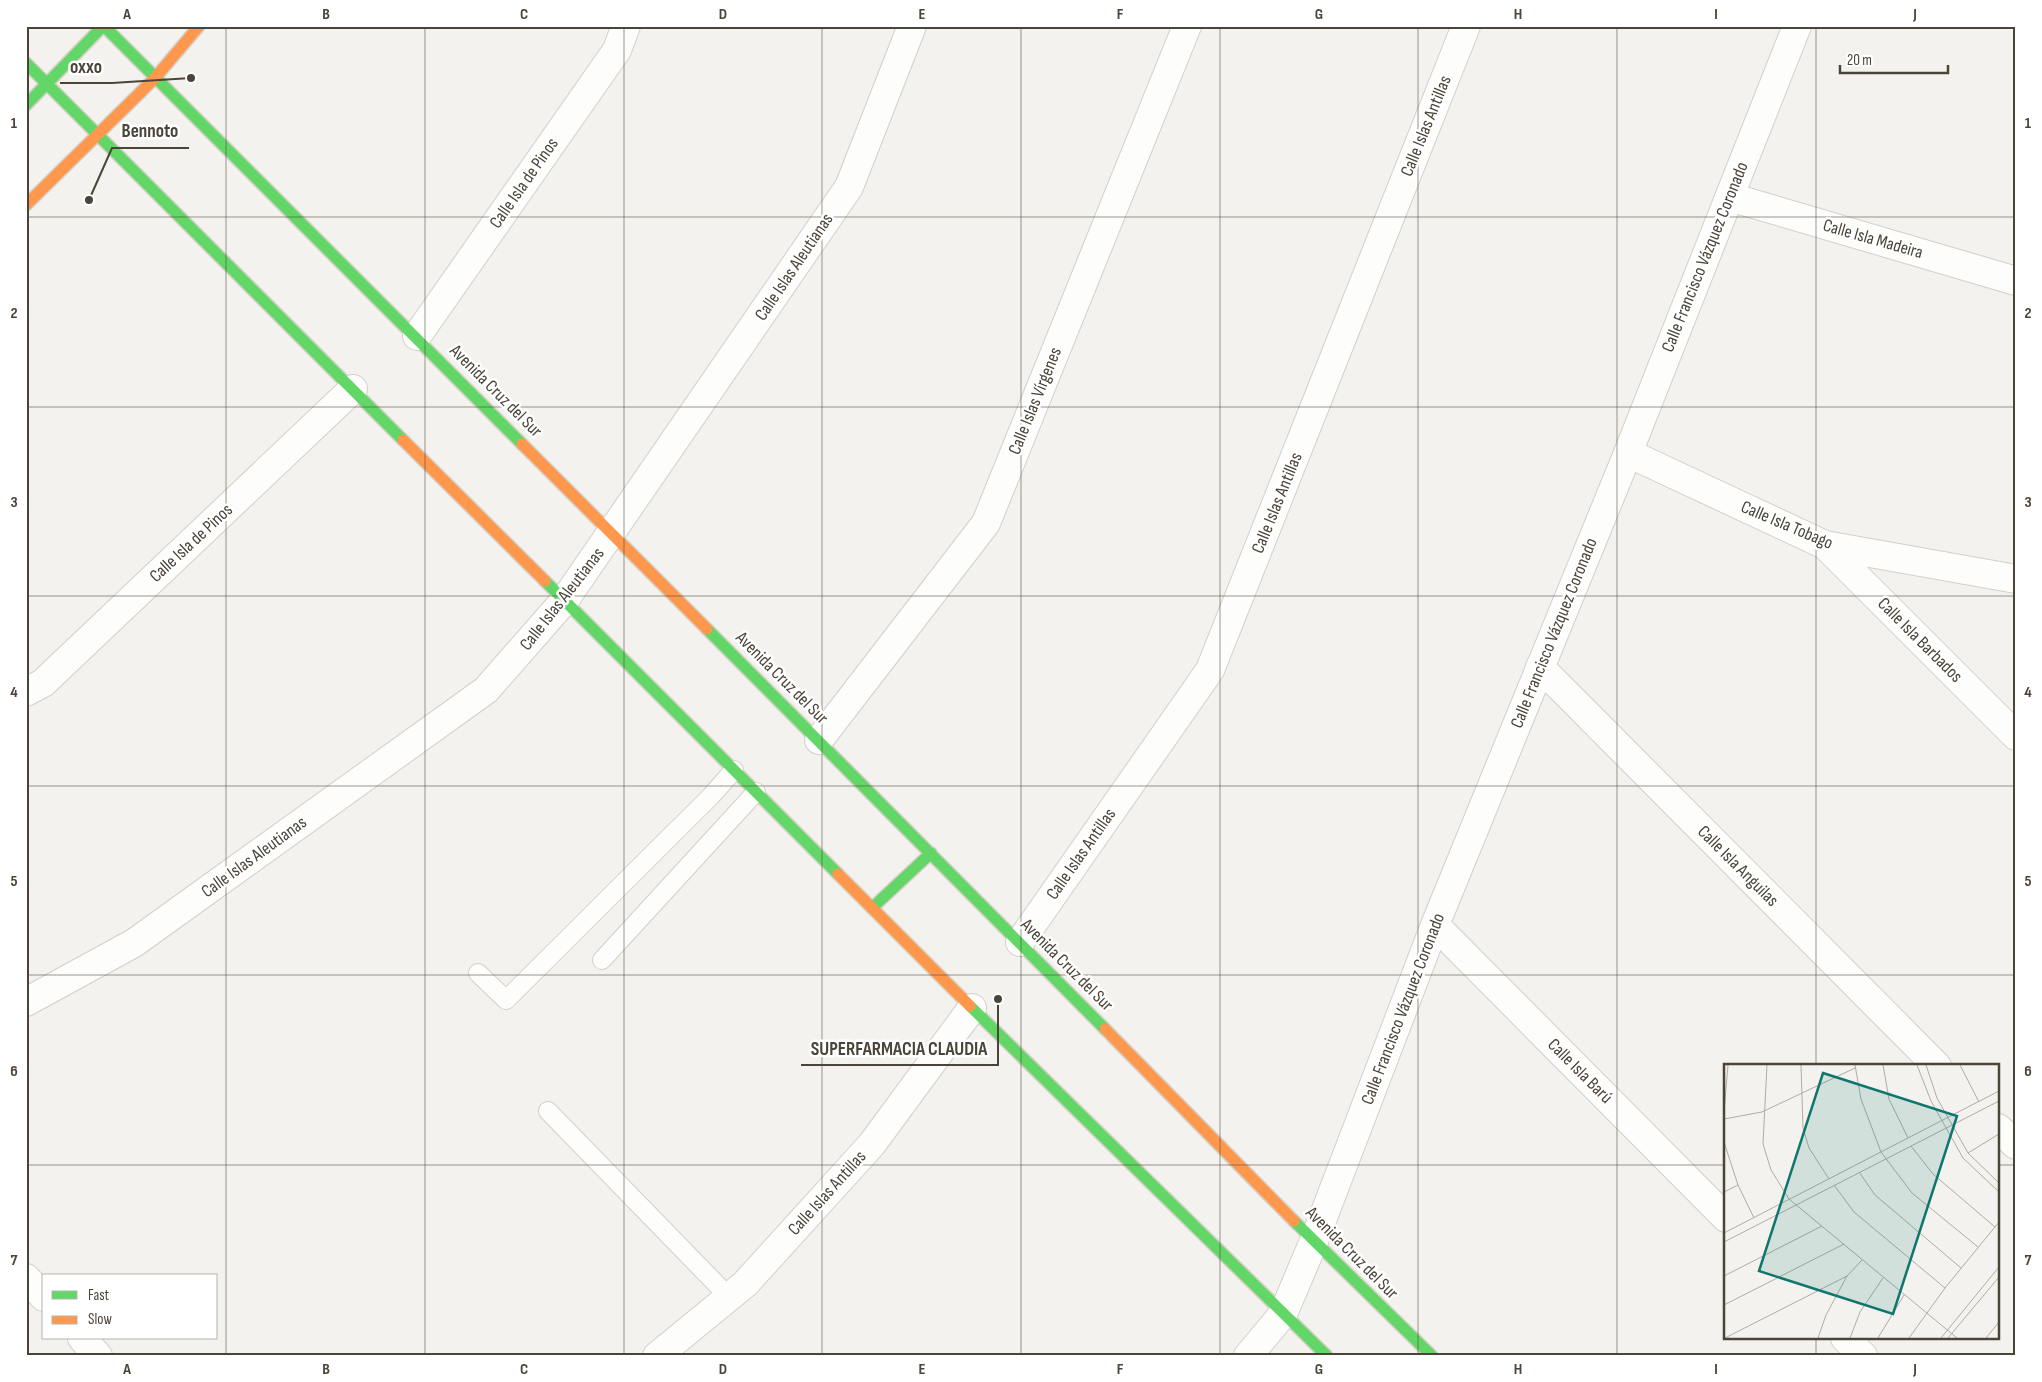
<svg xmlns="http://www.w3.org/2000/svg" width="2042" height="1382" viewBox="0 0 2042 1382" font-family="'Sofia Sans Condensed',sans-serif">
<rect width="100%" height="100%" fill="#f4f2ee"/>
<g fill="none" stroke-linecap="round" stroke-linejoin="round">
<defs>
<path id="lane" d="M 602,960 L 756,792
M 478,973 L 506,1000 L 711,796 L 734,770
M 548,1111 L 729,1297"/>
<path id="street" d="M 1730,197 L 2016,281
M 417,336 L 617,50 L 626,26
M 1628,453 L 1825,545 L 2016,579
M 1825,545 L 2016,736
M 1540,667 L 1937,1066
M 26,692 L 43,683 L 353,389
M 819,740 L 986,523 L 1187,26
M 1435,925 L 1726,1218
M 1020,942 L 1210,670 L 1466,26
M 26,1002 L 134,943 L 486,690 L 564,601 L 849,187 L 912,26
M 1998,1128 L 2016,1145
M 26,1278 L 44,1297
M 82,1338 L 98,1356
M 1845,1338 L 1863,1356
M 657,1356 L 745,1284 L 872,1144 L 972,1008
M 1248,1356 L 1283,1314 L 1314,1241 L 1435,925 L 1628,453 L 1797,26"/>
<path id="fast" d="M 104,26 L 522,444
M 26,63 L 403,440
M 26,105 L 103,26
M 545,581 L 838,874
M 707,629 L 1105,1029
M 872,908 L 931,853
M 970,1006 L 1327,1356
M 1294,1221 L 1432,1356"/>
<path id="slow" d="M 26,205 L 155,78 L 199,26
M 403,440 L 545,581
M 522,444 L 707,629
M 838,874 L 970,1006
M 1105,1029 L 1294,1221"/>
</defs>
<!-- lane casing -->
<use href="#lane" stroke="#d2d0cb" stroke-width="20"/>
<!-- street casing -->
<use href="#street" stroke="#d2d0cb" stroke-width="30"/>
<!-- fast casing -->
<use href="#fast" stroke="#d3cfc5" stroke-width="14"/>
<!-- slow casing -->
<use href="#slow" stroke="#d3cfc5" stroke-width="14"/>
<!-- lane -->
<use href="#lane" stroke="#fdfdfc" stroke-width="18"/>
<!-- street -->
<use href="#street" stroke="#fdfdfc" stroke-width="28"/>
<!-- fast -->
<use href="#fast" stroke="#63d668" stroke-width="11"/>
<!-- slow -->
<use href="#slow" stroke="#ff974d" stroke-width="11"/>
</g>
<!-- grid -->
<path fill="none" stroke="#4b4439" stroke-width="1" stroke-opacity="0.55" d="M 226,26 L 226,1356M 425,26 L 425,1356M 624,26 L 624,1356M 822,26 L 822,1356M 1021,26 L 1021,1356M 1220,26 L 1220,1356M 1418,26 L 1418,1356M 1617,26 L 1617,1356M 1816,26 L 1816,1066M 26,217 L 2016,217M 26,407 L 2016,407M 26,596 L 2016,596M 26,786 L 2016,786M 26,975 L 2016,975M 26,1165 L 1726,1165M 1998,1165 L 2016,1165M 1816,1338 L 1816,1356"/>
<g text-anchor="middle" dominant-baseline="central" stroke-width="5" stroke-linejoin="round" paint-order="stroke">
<!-- street labels -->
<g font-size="18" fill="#4b4439" stroke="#fff">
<text transform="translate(1426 126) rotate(-68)">Calle Islas Antillas</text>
<text transform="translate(524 183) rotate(-55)">Calle Isla de Pinos</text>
<text transform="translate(1873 239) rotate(16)">Calle Isla Madeira</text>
<text transform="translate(1705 257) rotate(-68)">Calle Francisco Vázquez Coronado</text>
<text transform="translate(794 267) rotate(-56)">Calle Islas Aleutianas</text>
<text transform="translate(496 391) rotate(45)">Avenida Cruz del Sur</text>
<text transform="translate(1035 401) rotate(-68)">Calle Islas Vírgenes</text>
<text transform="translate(1277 503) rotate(-68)">Calle Islas Antillas</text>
<text transform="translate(1787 525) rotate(23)">Calle Isla Tobago</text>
<text transform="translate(191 543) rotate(-43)">Calle Isla de Pinos</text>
<text transform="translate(562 599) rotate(-52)">Calle Islas Aleutianas</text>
<text transform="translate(1554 633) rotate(-68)">Calle Francisco Vázquez Coronado</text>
<text transform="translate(1920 640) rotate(45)">Calle Isla Barbados</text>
<text transform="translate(782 678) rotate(45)">Avenida Cruz del Sur</text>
<text transform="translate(1081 854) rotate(-55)">Calle Islas Antillas</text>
<text transform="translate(254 857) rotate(-36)">Calle Islas Aleutianas</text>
<text transform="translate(1738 866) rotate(45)">Calle Isla Anguilas</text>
<text transform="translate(1067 965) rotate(45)">Avenida Cruz del Sur</text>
<text transform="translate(1403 1009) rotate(-69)">Calle Francisco Vázquez Coronado</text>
<text transform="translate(1580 1071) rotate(45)">Calle Isla Barú</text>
<text transform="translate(827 1193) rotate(-48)">Calle Islas Antillas</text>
<text transform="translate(1352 1253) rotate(45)">Avenida Cruz del Sur</text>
</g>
</g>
<!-- overview -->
<g transform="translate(1724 1064)">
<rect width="275" height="275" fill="#f4f2ee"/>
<path fill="none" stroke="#b0aca6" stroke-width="1" d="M 43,1 L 39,80 L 47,106 L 65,135 L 233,274M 77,1 L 79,64 L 85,84 L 105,115M 131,1 L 137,35 L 157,88 L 188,129 L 254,183M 159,1 L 165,35 L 184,74M 193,1 L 207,37 L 239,94 L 275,128M 202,1 L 213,34 L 244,89 L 275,119M 236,1 L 255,38M 0,48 L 4,1M 0,55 L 38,48 L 131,4M 0,78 L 14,121 L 30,154M 187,82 L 209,110 L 271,163M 244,89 L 275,70M 135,108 L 151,131 L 237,204M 110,121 L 130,148 L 221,224M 0,128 L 14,121M 0,169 L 275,27M 0,178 L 275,37M 0,212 L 98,162M 0,241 L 120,180M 1,274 L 123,212M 94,274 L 102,251 L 123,212 L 138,196M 126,274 L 136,248 L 159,214M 154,274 L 180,231M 185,274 L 221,224 L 275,158M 217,274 L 275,203M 224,274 L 275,213M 262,274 L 275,258"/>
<path fill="#0f766e" fill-opacity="0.15" stroke="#0f766e" stroke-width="2.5" d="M 99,9 L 233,52 L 169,250 L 35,207 Z"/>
<rect width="275" height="275" fill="none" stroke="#4b4439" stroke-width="2.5"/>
</g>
<!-- callouts -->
<path fill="none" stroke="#4b4439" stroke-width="2" d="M191 78L112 83H60M89 200L112 148H189M998 999L998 1065H801"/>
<g fill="#4b4439" stroke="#fff" stroke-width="2">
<circle cx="191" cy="78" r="5"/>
<circle cx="89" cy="200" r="5"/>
<circle cx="998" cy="999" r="5"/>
</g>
<g font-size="19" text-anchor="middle" font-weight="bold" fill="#4b4439" stroke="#fff" stroke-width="5" stroke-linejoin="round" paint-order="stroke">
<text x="86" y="73">oxxo</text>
<text x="150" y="137">Bennoto</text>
<text x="899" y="1055">SUPERFARMACIA CLAUDIA</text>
</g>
<!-- border -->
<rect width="2042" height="1382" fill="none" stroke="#ffffff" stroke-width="55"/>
<!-- legend -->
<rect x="42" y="1274" width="175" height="65" fill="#ffffff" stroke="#b7b4b0"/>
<rect x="52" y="1291" width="25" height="8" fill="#63d668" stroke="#b7b4b0"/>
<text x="88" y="1300" font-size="15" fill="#4b4439">Fast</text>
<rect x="52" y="1316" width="25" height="8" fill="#ff974d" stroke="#b7b4b0"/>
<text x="88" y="1324" font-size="15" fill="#4b4439">Slow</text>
<!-- scale -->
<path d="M1840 65v8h108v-8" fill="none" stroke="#4b4439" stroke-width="2.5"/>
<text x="1847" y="65" font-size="15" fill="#4b4439" stroke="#ffffff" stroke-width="4" paint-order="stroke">20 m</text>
<rect x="28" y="28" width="1986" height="1326" fill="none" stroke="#4b4439" stroke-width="2"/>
<g font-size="16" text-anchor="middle" font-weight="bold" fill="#4b4439">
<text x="127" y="19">A</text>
<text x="326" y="19">B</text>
<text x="524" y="19">C</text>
<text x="723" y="19">D</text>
<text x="922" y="19">E</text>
<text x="1120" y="19">F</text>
<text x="1319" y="19">G</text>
<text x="1518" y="19">H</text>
<text x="1716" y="19">I</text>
<text x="1915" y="19">J</text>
<text x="14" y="128">1</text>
<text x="2028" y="128">1</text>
<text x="14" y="318">2</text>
<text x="2028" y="318">2</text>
<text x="14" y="507">3</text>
<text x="2028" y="507">3</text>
<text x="14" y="697">4</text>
<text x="2028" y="697">4</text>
<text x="14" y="886">5</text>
<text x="2028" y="886">5</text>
<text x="14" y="1076">6</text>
<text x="2028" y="1076">6</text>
<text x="14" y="1265">7</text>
<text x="2028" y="1265">7</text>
<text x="127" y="1374">A</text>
<text x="326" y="1374">B</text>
<text x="524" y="1374">C</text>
<text x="723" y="1374">D</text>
<text x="922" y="1374">E</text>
<text x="1120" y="1374">F</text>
<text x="1319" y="1374">G</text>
<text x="1518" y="1374">H</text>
<text x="1716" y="1374">I</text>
<text x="1915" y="1374">J</text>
</g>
</svg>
